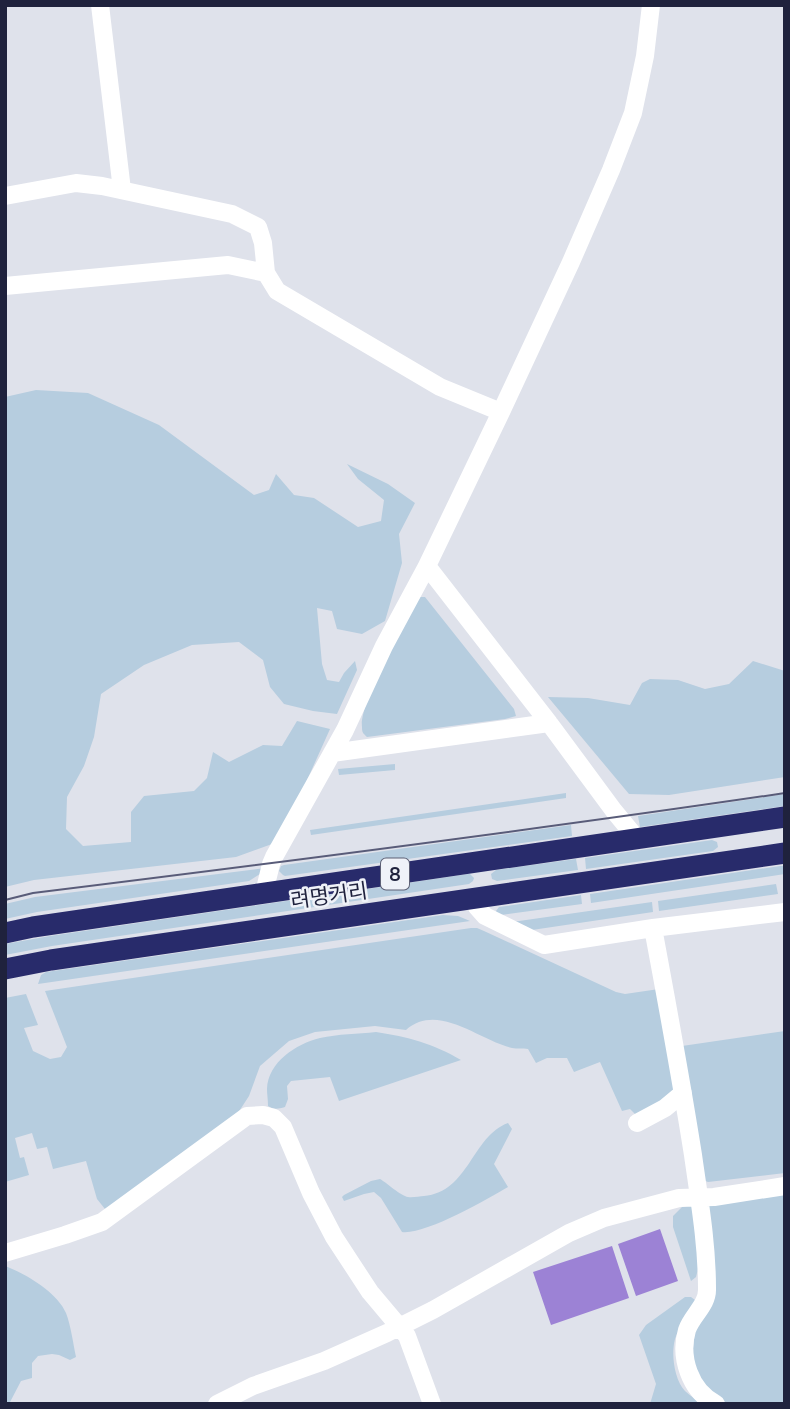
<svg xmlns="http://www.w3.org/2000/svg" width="790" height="1409" viewBox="0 0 790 1409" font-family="Mulish,'Noto Sans KR',sans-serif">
<rect width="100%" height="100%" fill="#dfe2eb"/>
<!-- green -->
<path fill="#b6cddf" d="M 36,390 L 88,393 L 159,425 L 254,495 L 269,490 L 276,474 L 294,495 L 314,498 L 358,527 L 381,521 L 384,500 L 358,479 L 347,464 L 388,484 L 415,503 L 399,534 L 402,563 L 385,621 L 362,634 L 337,629 L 332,611 L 317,608 L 322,664 L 327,680 L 339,682 L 344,673 L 355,661 L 357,670 L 337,714 L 313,711 L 284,704 L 270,687 L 263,660 L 239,642 L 192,645 L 144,665 L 101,694 L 94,737 L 84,766 L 67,797 L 66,829 L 83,846 L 131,842 L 131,812 L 144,796 L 194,791 L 207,778 L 213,752 L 229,762 L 263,745 L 282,746 L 297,721 L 330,729 L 290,818 L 272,844 L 236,857 L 34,880 L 5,887 L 5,397 Z
M 420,597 L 425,597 L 514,709 L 516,716 L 505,719 L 367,737 C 363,733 362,733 362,727 C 359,704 405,617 420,597 Z
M 753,661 L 785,671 L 785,777 L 669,795 L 629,794 L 548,697 L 588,698 L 630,705 L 642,683 L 650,679 L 678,680 L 705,689 L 729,684 Z
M 395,764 L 395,770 L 339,775 L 338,769 Z
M 566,793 L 566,798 L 311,835 L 310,830 Z
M 785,794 L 785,806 L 640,827 L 638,816 Z
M 571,825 L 572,836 L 285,876 L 283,875 L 279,871 L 281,866 L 284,865 Z
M 712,840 L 717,842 L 718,847 L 713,851 L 586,869 L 585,858 Z
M 576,859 L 578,870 L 497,881 L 492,879 L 491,874 L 496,870 Z
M 780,866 L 785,866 L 785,874 L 591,903 L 590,894 Z
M 265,868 L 260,874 L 249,881 L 37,912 L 5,919 L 5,904 L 35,897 Z
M 468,874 L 470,874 L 474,878 L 473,881 L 469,884 L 52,946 L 5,955 L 5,944 L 50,936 Z
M 776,884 L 778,894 L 659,911 L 658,901 Z
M 581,895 L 582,904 L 501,915 L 497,914 L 496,911 L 499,907 Z
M 652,902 L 653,912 L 532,930 L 512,922 Z
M 443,915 L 458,916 L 470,921 L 38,984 L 41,975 L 46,972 Z
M 471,928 L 477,928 L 484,931 L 616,992 L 625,994 L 659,989 L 677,1089 L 638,1117 L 630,1109 L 622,1111 L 600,1062 L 574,1072 L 567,1058 L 547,1058 L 536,1063 L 528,1049 C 523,1048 517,1049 512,1048 C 478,1040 438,1002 406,1030 L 375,1026 L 315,1032 L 289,1041 L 260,1066 L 249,1096 L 234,1119 L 111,1207 L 105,1209 L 97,1199 L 86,1161 L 53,1169 L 47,1147 L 37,1149 L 32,1133 L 15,1138 L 20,1158 L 24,1157 L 29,1175 L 5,1182 L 5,998 L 26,994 L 38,1025 L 24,1028 L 33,1051 L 50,1059 L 61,1057 L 67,1047 L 45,991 Z
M 785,1031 L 785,1173 L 708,1182 L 703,1180 L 682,1046 Z
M 376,1032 C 408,1037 432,1043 461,1060 L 339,1101 L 330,1077 L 291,1081 L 287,1086 L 288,1099 L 285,1107 C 278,1109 274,1110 268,1106 C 268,1100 267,1094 267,1089 C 268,1062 296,1044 320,1038 C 338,1034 358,1034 376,1032 Z
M 508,1123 L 512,1129 L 494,1164 L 508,1187 C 486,1200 425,1235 402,1232 L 381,1198 L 374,1192 L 364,1194 L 344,1201 L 342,1197 L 344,1195 L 371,1181 L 380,1179 C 387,1183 401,1196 408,1197 C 412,1198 420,1196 424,1196 C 469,1192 472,1136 508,1123 Z
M 785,1191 L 785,1404 L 726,1404 L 715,1398 L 704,1387 L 692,1358 L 695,1330 L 708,1310 L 704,1203 Z
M 695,1204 L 699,1265 L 696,1277 L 691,1281 L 673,1227 L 673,1216 L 682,1207 Z
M 5,1266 C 26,1274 57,1292 66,1313 C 71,1326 73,1343 76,1357 L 70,1360 L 59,1355 L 52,1354 L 38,1356 L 32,1363 L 32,1378 L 21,1381 L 9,1404 L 5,1404 Z
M 685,1297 L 691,1297 L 695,1300 L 696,1306 C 689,1316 679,1327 675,1339 C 671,1354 674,1379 685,1391 C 690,1396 697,1400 703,1404 L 650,1404 L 656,1384 L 639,1335 L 646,1325 Z"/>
<!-- water -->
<path fill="#9c82d5" d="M 660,1229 L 678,1281 L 636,1296 L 618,1244 Z
M 612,1246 L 629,1298 L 551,1325 L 533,1272 Z"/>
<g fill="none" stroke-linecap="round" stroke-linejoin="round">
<!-- minor -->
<path stroke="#fff" stroke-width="18" d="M 100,5 L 122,190
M 5,196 L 76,183 L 102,186 L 232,214 L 258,227 L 263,243 L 266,273 L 277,291 L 440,387 L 501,412
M 5,286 L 228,265 L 266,273
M 427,566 L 549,723 L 614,811 L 638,840
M 332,753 L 549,723
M 264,893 L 271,864 L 274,857 L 345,730 L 384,646 L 427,566 L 501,412 L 571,262 L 611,170 L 633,113 L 645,56 L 651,5
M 473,898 L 477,907 L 485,916 L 544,945 L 653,928 L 785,912
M 653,928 C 667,1003 681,1079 693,1155 C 699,1198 707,1243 707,1288 C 708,1305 692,1315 687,1330 C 679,1357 690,1391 716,1404
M 637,1123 L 665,1108 L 683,1093
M 5,1253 L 65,1235 L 102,1222 L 247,1116 L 263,1115 L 274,1118 L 283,1127 L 311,1193 L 334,1237 L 370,1292 L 407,1336 L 432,1404
M 217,1404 L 253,1386 L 324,1361 L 387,1333 L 433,1310 L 569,1233 L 604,1218 L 679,1198 L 714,1197 L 785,1186"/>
<!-- highway -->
<path stroke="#282b6b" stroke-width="21" d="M 5,933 L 33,927 L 785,817
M 5,969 L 51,960 L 785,853"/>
<!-- tram -->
<path stroke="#595c79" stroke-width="2" d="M 5,900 L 33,893 C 284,862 535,830 785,793"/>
</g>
<g text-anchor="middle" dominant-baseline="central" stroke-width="5" stroke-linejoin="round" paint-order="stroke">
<!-- shield labels -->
<rect fill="#eff2f8" stroke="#5d6075" stroke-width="2" x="381" y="858.5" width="28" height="31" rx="5"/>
<g font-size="19" font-weight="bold" fill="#1f223d">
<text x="395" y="874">8</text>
</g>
<!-- street labels -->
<g font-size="21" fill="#1f223d" stroke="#eff2f8">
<text transform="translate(329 895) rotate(-8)">려명거리</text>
</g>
</g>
<!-- border -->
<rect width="790" height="1409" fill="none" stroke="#1f223d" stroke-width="14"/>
</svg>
